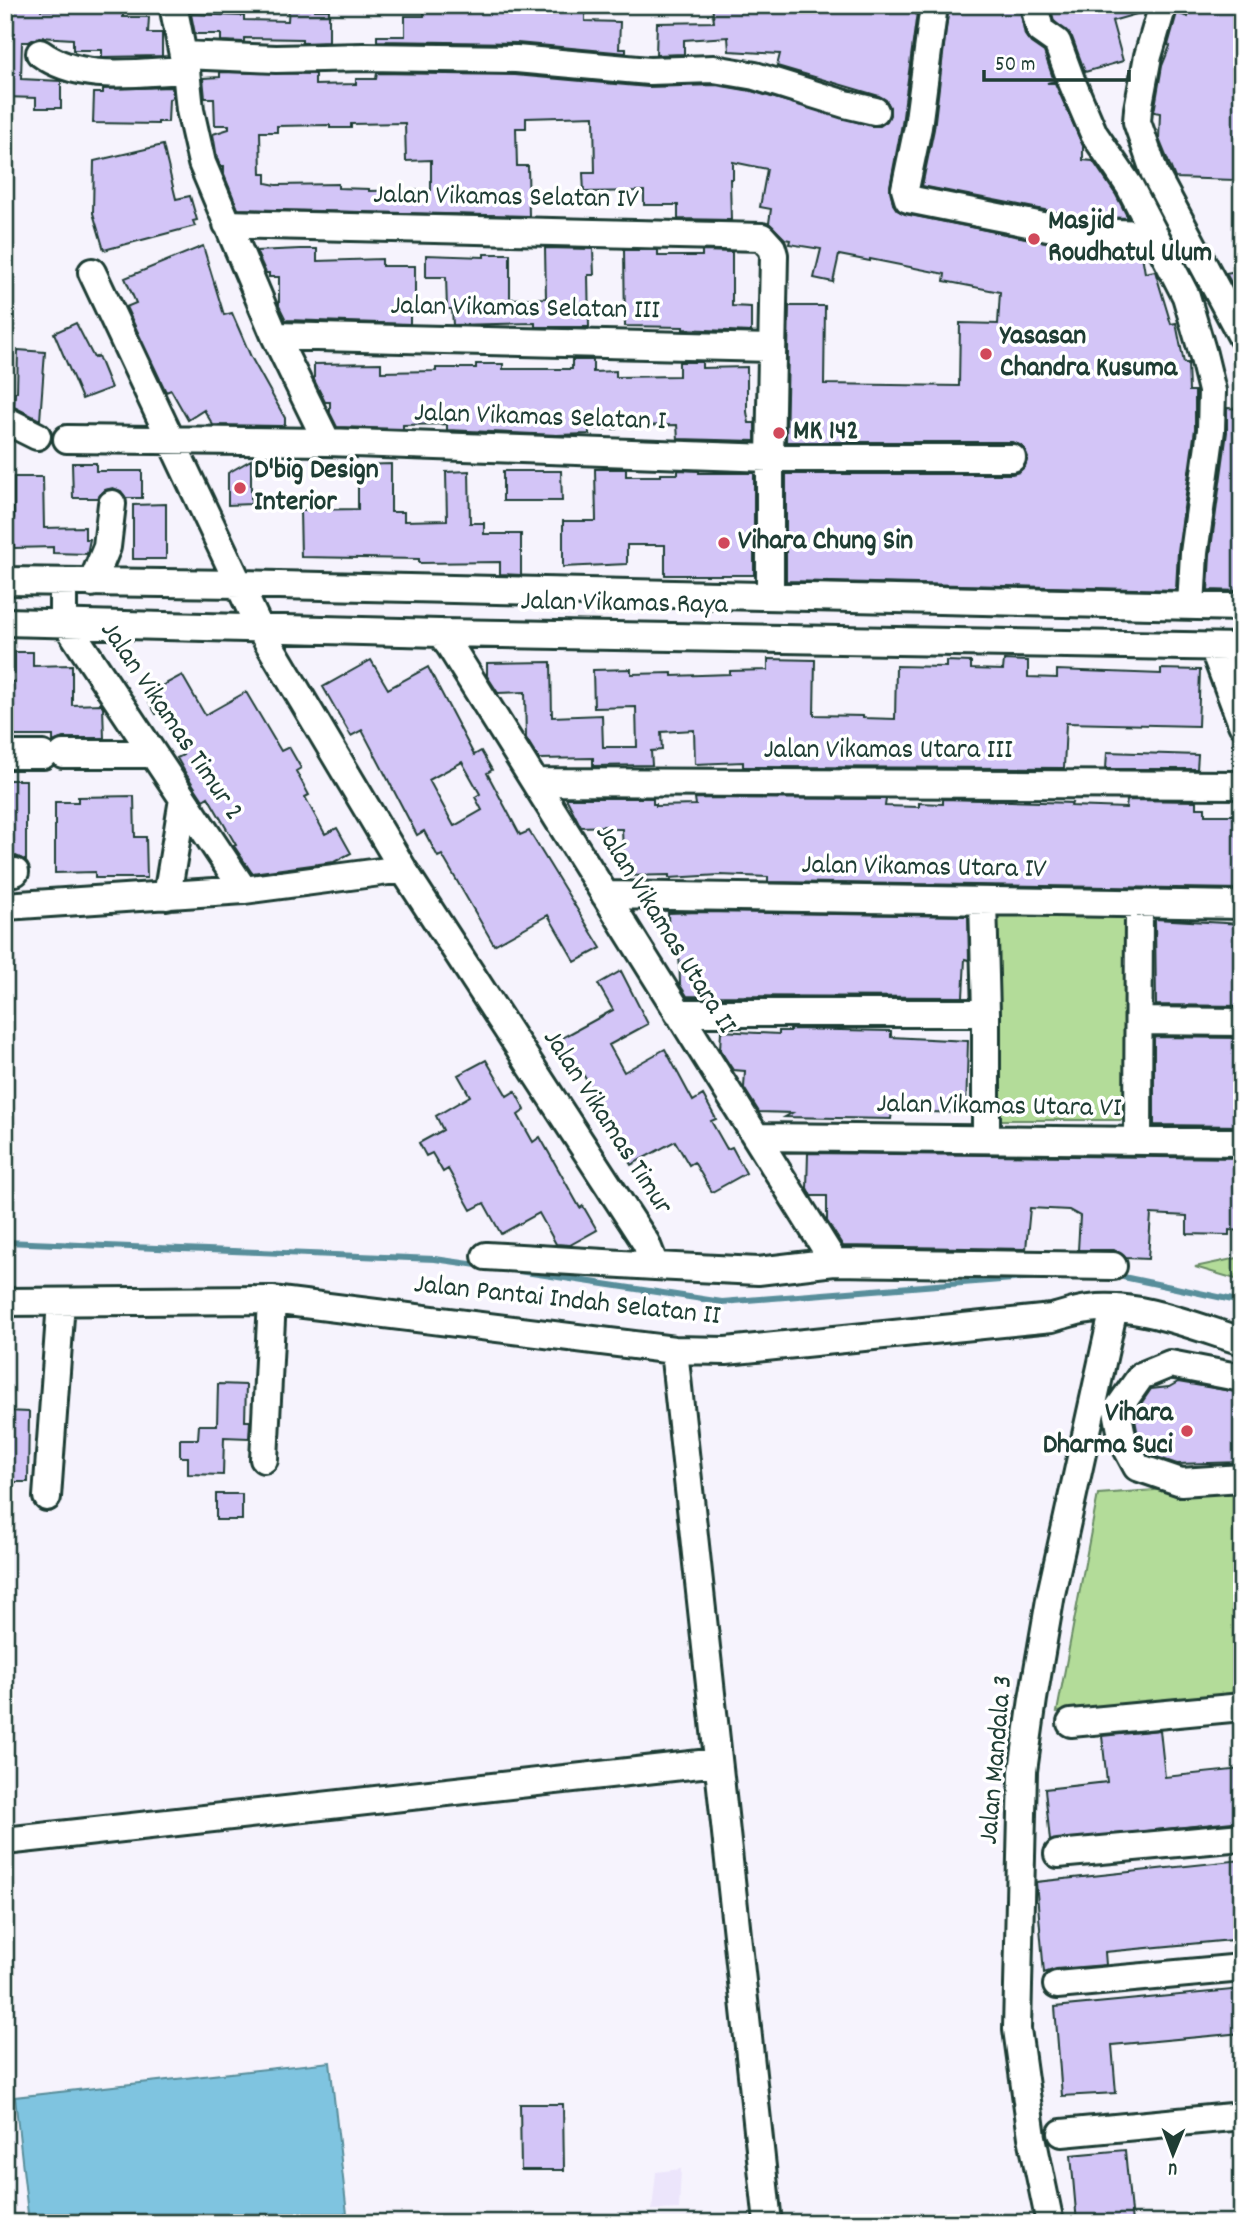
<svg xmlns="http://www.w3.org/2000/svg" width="1247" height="2228" viewBox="0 0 1247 2228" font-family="Dekko,sans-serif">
<rect width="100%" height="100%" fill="#f6f3fd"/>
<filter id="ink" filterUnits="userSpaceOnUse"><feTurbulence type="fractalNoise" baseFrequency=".0143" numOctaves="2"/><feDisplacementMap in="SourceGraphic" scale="14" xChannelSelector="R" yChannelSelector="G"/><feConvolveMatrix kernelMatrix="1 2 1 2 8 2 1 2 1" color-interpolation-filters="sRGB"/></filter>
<g filter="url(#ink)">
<!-- built -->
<path fill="#ece5fb" d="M 681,2169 L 679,2209 L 652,2210 L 656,2172 Z"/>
<!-- green -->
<path fill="#b3dc99" stroke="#698c66" stroke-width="2" d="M 995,905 L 1131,906 L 1131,1120 L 994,1120 Z
M 1242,1257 L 1242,1281 L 1195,1267 Z
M 1242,1484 L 1242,1695 L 1057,1712 L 1098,1494 Z"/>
<!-- water -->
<path fill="#7fc4e0" stroke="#598e9b" stroke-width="2" d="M 330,2062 L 348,2223 L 29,2223 L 15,2097 Z"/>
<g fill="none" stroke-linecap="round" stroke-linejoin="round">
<!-- stream -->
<path stroke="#598e9b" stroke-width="6" d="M 5,1242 L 435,1259 L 484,1266
M 512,1270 L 722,1302 L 1037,1277
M 1114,1275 L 1242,1302"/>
</g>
<!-- building -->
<path fill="#d3c5f7" stroke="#1f3d34" stroke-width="2" fill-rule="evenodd" d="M 5,5 L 41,6 L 41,10 L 123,11 L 123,17 L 149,17 L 148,33 L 162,33 L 162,56 L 102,57 L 102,50 L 73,50 L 73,39 L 39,37 L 29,42 L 22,42 L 21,79 L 61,81 L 61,108 L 36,108 L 36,98 L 5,97 Z
M 289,5 L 315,5 L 315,10 L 329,10 L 329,42 L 302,43 L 302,39 L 244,38 L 244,42 L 221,41 L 221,34 L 195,34 L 191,14 L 244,16 L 244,20 L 288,21 Z
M 424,5 L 585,5 L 585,21 L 620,22 L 619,49 L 626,49 L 626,53 L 517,43 L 377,41 L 377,36 L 405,36 L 405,16 L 424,16 Z
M 712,5 L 918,5 L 902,124 L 890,186 L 893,204 L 897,210 L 905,214 L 1070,247 L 1141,249 L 1145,273 L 1155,271 L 1171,324 L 1176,323 L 1184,363 L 1188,363 L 1189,391 L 1195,391 L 1195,429 L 1178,551 L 1176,590 L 786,581 L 786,474 L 1012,474 L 1019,472 L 1025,466 L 1028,457 L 1025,450 L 1020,445 L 1012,442 L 786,442 L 789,306 L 825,306 L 824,384 L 959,386 L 960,323 L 998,324 L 1000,292 L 944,281 L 945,274 L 870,259 L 870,261 L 839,255 L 833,282 L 814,278 L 821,249 L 789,244 L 790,240 L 785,239 L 769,223 L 771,209 L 760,207 L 767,169 L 733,162 L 733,179 L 730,179 L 731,220 L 678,219 L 678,205 L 644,205 L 644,191 L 584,192 L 583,173 L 595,173 L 594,116 L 526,118 L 526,128 L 516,128 L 517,166 L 528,166 L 529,216 L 238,209 L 224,175 L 224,166 L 220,166 L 217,158 L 213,134 L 229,129 L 229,125 L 215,125 L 214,98 L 205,98 L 203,78 L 220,77 L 220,72 L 315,74 L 315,85 L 356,84 L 356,79 L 376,79 L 377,73 L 515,75 L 648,87 L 716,85 L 751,91 L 871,126 L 880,126 L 887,121 L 890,115 L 890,107 L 886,100 L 879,96 L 777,66 L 780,54 L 729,51 L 728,37 L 684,40 L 684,54 L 656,55 L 657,23 L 714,22 ZM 405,123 L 406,161 L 431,160 L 431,190 L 369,191 L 369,189 L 338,188 L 338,184 L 276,185 L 266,183 L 266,174 L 261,174 L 260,132 L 277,132 L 277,126 L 330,125 L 330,128 L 351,128 L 351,124 Z
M 949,5 L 1019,5 L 1025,35 L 1031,43 L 1044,52 L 1054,81 L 1047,83 L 1055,83 L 1083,146 L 1083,160 L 1093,161 L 1116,195 L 1128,218 L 1075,216 L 922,186 L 934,129 Z
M 1050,5 L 1147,5 L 1144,12 L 1112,21 L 1123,61 L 1085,72 L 1072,37 L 1054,21 Z
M 1192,5 L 1242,5 L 1242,59 L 1234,78 L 1242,80 L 1242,157 L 1236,156 L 1235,180 L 1175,178 L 1159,139 L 1160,113 L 1154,112 L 1162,66 L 1170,46 L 1168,45 L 1177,13 L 1188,17 Z
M 172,87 L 173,98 L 169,99 L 168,122 L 158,122 L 158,124 L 93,123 L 94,93 L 103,93 L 103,89 Z
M 163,145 L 176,199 L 190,196 L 197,220 L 193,221 L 195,226 L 104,250 L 93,213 L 94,161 Z
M 203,246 L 224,315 L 232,313 L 251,357 L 285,418 L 285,424 L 282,426 L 213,425 L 204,410 L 188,420 L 171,390 L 166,392 L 126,307 L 136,303 L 125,278 Z
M 545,248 L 593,249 L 594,275 L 588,275 L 589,327 L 535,327 L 535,323 L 453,325 L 452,309 L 447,309 L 446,277 L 426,277 L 426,255 L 484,257 L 484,254 L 510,254 L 510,299 L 546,298 Z
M 300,249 L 317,249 L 317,261 L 382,259 L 382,266 L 415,266 L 415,306 L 410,306 L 410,324 L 286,320 L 279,306 L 279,277 L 269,277 L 269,273 L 266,273 L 256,251 Z
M 624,250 L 658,250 L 658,256 L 702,256 L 702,251 L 732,252 L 732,306 L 751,307 L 751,332 L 683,329 L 683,327 L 625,326 Z
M 1242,270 L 1242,303 L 1226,273 Z
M 76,323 L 94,358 L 98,356 L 111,388 L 82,399 L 54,333 Z
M 18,350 L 45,352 L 40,420 L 14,407 L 15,392 L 17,392 Z
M 572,360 L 593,360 L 593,372 L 616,371 L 616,377 L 679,376 L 679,362 L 702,362 L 702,368 L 747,367 L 747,412 L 749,423 L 755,423 L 755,441 L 678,439 L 677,425 L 617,426 L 617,429 L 589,429 L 589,434 L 557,435 L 447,430 L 447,424 L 403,425 L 403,429 L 337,427 L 330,413 L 330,402 L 325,402 L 314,380 L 314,364 L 381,363 L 381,372 L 436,371 L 436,368 L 476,368 L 476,364 L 503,364 L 503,369 L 572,369 Z
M 1227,408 L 1242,409 L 1242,591 L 1208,590 L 1210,555 L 1227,432 Z
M 251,460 L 251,504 L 228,505 L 228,473 Z
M 72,463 L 96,463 L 96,471 L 142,471 L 142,498 L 126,498 L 121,491 L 113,488 L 105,490 L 98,498 L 73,498 Z
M 391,464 L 391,512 L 404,512 L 404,521 L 447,520 L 446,472 L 469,471 L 470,523 L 484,523 L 484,534 L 521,534 L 521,575 L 500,574 L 500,562 L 419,563 L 419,559 L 301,557 L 300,510 L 358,509 L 358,465 Z
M 595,469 L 626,469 L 626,476 L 661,476 L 661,474 L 678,474 L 678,470 L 699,471 L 699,473 L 754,473 L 754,575 L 665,575 L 665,545 L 627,545 L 627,564 L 563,567 L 563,521 L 596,521 Z
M 503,471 L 561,471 L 562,501 L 503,501 Z
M 14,477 L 43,477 L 44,528 L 85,527 L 85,539 L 90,539 L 87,554 L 53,553 L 53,547 L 14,548 L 14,544 L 5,544 L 5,518 L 14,518 Z
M 166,504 L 166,559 L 133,559 L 133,505 Z
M 15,652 L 33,652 L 33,666 L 72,665 L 72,705 L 101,704 L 103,707 L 104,738 L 63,738 L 53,742 L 53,736 L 9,736 L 9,682 L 15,682 Z
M 768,659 L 815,660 L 814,715 L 863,716 L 863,718 L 895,719 L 896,666 L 946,667 L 946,661 L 971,662 L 971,669 L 1003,670 L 1004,660 L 1028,661 L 1028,677 L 1057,678 L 1057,670 L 1161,674 L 1161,669 L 1200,670 L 1198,726 L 1066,723 L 1064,768 L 743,767 L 743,762 L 695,764 L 694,730 L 661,732 L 662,750 L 651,751 L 652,765 L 593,766 L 593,758 L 539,759 L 526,738 L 525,692 L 498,693 L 487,676 L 487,663 L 551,662 L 552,717 L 602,715 L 603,747 L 637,747 L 636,707 L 594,708 L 593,670 L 631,669 L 631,674 L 672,673 L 672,676 L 730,674 L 730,671 L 768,670 Z
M 371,660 L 388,689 L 428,667 L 474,755 L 481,751 L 492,770 L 487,773 L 520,835 L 529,831 L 601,948 L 575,962 L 548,915 L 494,945 L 442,855 L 438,857 L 424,831 L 417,835 L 362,730 L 351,736 L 323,687 ZM 462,762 L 480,794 L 475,797 L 482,810 L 454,826 L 429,780 Z
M 182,675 L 205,715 L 246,692 L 281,751 L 289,747 L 301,768 L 296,771 L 309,795 L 305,797 L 325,834 L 337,828 L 351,853 L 334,862 L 252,873 L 234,846 L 236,845 L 208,797 L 203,800 L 186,774 L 177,758 L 183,755 L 159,713 L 156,714 L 145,695 Z
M 1107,752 L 1198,755 L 1197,769 L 1106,769 Z
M 5,780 L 26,780 L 26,861 L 16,856 L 5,856 Z
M 134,796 L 135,837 L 146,837 L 147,878 L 95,878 L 95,872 L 55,873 L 55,802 L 78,802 L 78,797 Z
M 566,798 L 653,798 L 653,804 L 656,804 L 656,806 L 696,805 L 695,798 L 886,799 L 885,806 L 919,807 L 919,803 L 943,804 L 943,799 L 980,800 L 1072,803 L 1071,806 L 1126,808 L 1127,800 L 1196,801 L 1196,808 L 1205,808 L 1205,815 L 1242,815 L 1242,889 L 768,882 L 768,877 L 720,875 L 669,878 L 669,875 L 624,876 L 622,829 L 608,829 L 608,826 L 581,827 Z
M 700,912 L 968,916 L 969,960 L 965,959 L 963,997 L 687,996 L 680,985 L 679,947 L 669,947 L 668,913 Z
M 1155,919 L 1242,924 L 1242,1006 L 1156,1005 Z
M 621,971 L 648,1024 L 609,1045 L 624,1072 L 665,1049 L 693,1101 L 703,1095 L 716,1119 L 711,1121 L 727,1149 L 732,1147 L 746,1173 L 712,1192 L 694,1162 L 689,1165 L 675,1141 L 631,1165 L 617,1140 L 620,1138 L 562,1038 L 613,1010 L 598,984 Z
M 790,1029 L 891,1031 L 891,1037 L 968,1041 L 966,1113 L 892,1111 L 891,1119 L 785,1117 L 792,1113 L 759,1112 L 744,1088 L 745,1071 L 733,1070 L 720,1050 L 721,1031 L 779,1034 L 779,1031 L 790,1031 Z
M 1156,1037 L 1242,1038 L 1242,1126 L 1154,1125 L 1154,1038 Z
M 486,1060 L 507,1096 L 515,1091 L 525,1110 L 518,1115 L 533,1142 L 540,1137 L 580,1208 L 583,1206 L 597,1230 L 570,1245 L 556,1244 L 539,1213 L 501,1234 L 484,1203 L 471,1210 L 448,1169 L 443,1172 L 432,1153 L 426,1156 L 419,1143 L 443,1130 L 436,1116 L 470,1096 L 458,1075 Z
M 808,1153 L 1242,1158 L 1242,1231 L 1229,1230 L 1229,1235 L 1187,1234 L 1187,1216 L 1151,1214 L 1148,1259 L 1126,1258 L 1114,1250 L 1078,1250 L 1080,1216 L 1069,1210 L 1030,1208 L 1026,1249 L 843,1246 L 827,1221 L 827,1196 L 811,1196 L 807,1188 Z
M 1178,1382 L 1242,1393 L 1242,1462 L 1177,1464 L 1148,1454 L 1138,1436 L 1134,1414 L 1151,1389 L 1169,1387 Z
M 218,1384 L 246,1385 L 245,1421 L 250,1421 L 249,1438 L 224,1437 L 223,1475 L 188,1474 L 188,1457 L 180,1457 L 180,1439 L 198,1439 L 199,1425 L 217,1425 Z
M 5,1411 L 29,1412 L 28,1482 L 5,1482 Z
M 216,1494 L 242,1494 L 242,1520 L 216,1520 Z
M 1160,1730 L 1165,1777 L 1242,1769 L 1242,1821 L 1050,1841 L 1045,1789 L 1107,1782 L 1102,1736 Z
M 1242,1860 L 1242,1939 L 1105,1952 L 1106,1965 L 1056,1969 L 1044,1973 L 1036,1882 Z
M 1242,1989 L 1242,2033 L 1112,2045 L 1116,2093 L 1062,2096 L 1055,2007 Z
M 520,2104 L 563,2104 L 564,2170 L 521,2170 Z
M 1125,2150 L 1132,2223 L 1077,2223 L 1071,2155 Z"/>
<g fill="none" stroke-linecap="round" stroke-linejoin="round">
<defs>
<path id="minor" d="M 173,5 L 186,70 L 190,110 L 202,163 L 275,336 L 327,442
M 934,5 L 918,127 L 905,189 L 908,199 L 1073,232 L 1153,234
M 1034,5 L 1040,30 L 1057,42 L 1071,80 L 1094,134 L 1130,187 L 1186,296 L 1203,354 L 1212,391 L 1211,430 L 1194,553 L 1191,606
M 1163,5 L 1148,56 L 1138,109 L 1137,122 L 1155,174 L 1242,337
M 40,53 C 81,83 138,72 186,70
M 183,55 L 276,59 L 364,57 L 516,59 L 649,71 L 714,69 L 755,76 L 845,104 L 875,111
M 227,224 L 762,237 L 772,248 L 774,255 L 770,458 L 770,596
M 92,272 L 259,627 L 403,869 L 646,1243 L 655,1266 L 758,1271 L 834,1262 L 1113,1266
M 275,336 L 772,348
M 5,420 L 37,436
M 67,439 L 327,442 L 770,458 L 1012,458
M 5,581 L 240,584 L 1242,607
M 63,583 L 63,614 L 66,623 L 244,890
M 92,583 L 107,547 L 112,504
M 5,622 L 440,633 L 1242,647
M 440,633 L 450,646 L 834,1262
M 1213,647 L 1242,724
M 63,754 L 153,754
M 5,755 L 43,755
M 535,782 L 1242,785
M 5,872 L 15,872
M 605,895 L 1242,905
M 167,896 L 183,799
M 983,901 L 986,1013 L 986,1138
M 5,906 L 244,890 L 403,869
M 678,1013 L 986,1013
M 1139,1021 L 1242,1022
M 756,1137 L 1242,1142
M 1138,1141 L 1139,904
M 486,1256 L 655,1266
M 5,1302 L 272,1300 L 674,1350 L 726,1351 L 1052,1318 C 1064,1315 1077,1310 1089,1309 C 1137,1302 1196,1327 1242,1341
M 674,1350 L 768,2223
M 1242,1378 L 1170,1364 L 1141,1376 L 1117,1410 L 1123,1441 L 1137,1467 L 1181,1482 L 1242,1478
M 264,1459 L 272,1300
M 47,1497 L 61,1302
M 1071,1723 L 1242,1707
M 5,1841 L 718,1762
M 1058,1854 L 1242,1837
M 1057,1985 L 1242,1968
M 1062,2133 L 1242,2116
M 1050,2223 L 1032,2137 L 1017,2029 L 1023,1771 L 1033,1699 L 1051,1594 L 1114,1308"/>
</defs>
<!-- minor casing -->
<use href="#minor" stroke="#1f3d34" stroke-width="32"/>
<!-- minor -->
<use href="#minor" stroke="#fff" stroke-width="26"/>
</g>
</g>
<!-- markers -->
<g fill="#d1495b" stroke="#fff" stroke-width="2.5">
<circle cx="1034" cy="239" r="7"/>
<circle cx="986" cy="354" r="7"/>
<circle cx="779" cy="433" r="7"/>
<circle cx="240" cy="488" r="7"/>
<circle cx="724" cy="543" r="7"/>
<circle cx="1187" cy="1431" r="7"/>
</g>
<g text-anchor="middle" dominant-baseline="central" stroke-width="7" stroke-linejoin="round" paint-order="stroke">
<!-- street labels -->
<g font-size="28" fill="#1f3d34" stroke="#fff">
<text transform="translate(506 199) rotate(1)">Jalan Vikamas Selatan IV</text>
<text transform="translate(525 310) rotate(1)">Jalan Vikamas Selatan III</text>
<text transform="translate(540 419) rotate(2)">Jalan Vikamas Selatan I</text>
<text transform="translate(624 605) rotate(1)">Jalan Vikamas Raya</text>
<text transform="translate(170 722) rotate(56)">Jalan Vikamas Timur 2</text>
<text x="888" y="752">Jalan Vikamas Utara III</text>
<text transform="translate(924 869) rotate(1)">Jalan Vikamas Utara IV</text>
<text transform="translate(664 930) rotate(58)">Jalan Vikamas Utara II</text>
<text transform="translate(999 1108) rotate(1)">Jalan Vikamas Utara VI</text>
<text transform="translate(606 1123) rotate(57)">Jalan Vikamas Timur</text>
<text transform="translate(567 1302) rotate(6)">Jalan Pantai Indah Selatan II</text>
<text transform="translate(998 1760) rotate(-85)">Jalan Mandala 3</text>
</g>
<!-- poi labels -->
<g font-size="28" font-weight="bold" fill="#1f3d34" stroke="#fff" text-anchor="start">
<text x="1048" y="223">Masjid<tspan x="1048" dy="32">Roudhatul Ulum</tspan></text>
<text x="1000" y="338">Yasasan<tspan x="1000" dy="32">Chandra Kusuma</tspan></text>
<text x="793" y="433">MK 142</text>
<text x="254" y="472">D'big Design<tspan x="254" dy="32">Interior</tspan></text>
<text x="738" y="543">Vihara Chung Sin</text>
<text x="1173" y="1415" text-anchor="end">Vihara<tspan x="1173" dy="32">Dharma Suci</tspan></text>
</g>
</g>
<!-- margin -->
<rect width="1247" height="2228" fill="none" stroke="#fff" stroke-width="28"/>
<rect x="14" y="14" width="1219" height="2200" fill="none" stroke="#1f3d34" stroke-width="2.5" filter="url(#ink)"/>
<!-- north arrow -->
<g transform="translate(1173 2154) rotate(181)" stroke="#ffffff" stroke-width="5" paint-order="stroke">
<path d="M0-5L12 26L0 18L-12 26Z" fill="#1f3d34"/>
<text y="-10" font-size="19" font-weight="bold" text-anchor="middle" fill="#1f3d34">U</text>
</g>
<!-- scale -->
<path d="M984 70v10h145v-10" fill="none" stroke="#1f3d34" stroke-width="3.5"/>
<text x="995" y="70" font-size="21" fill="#1f3d34" stroke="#ffffff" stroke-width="5" paint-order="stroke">50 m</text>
</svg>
